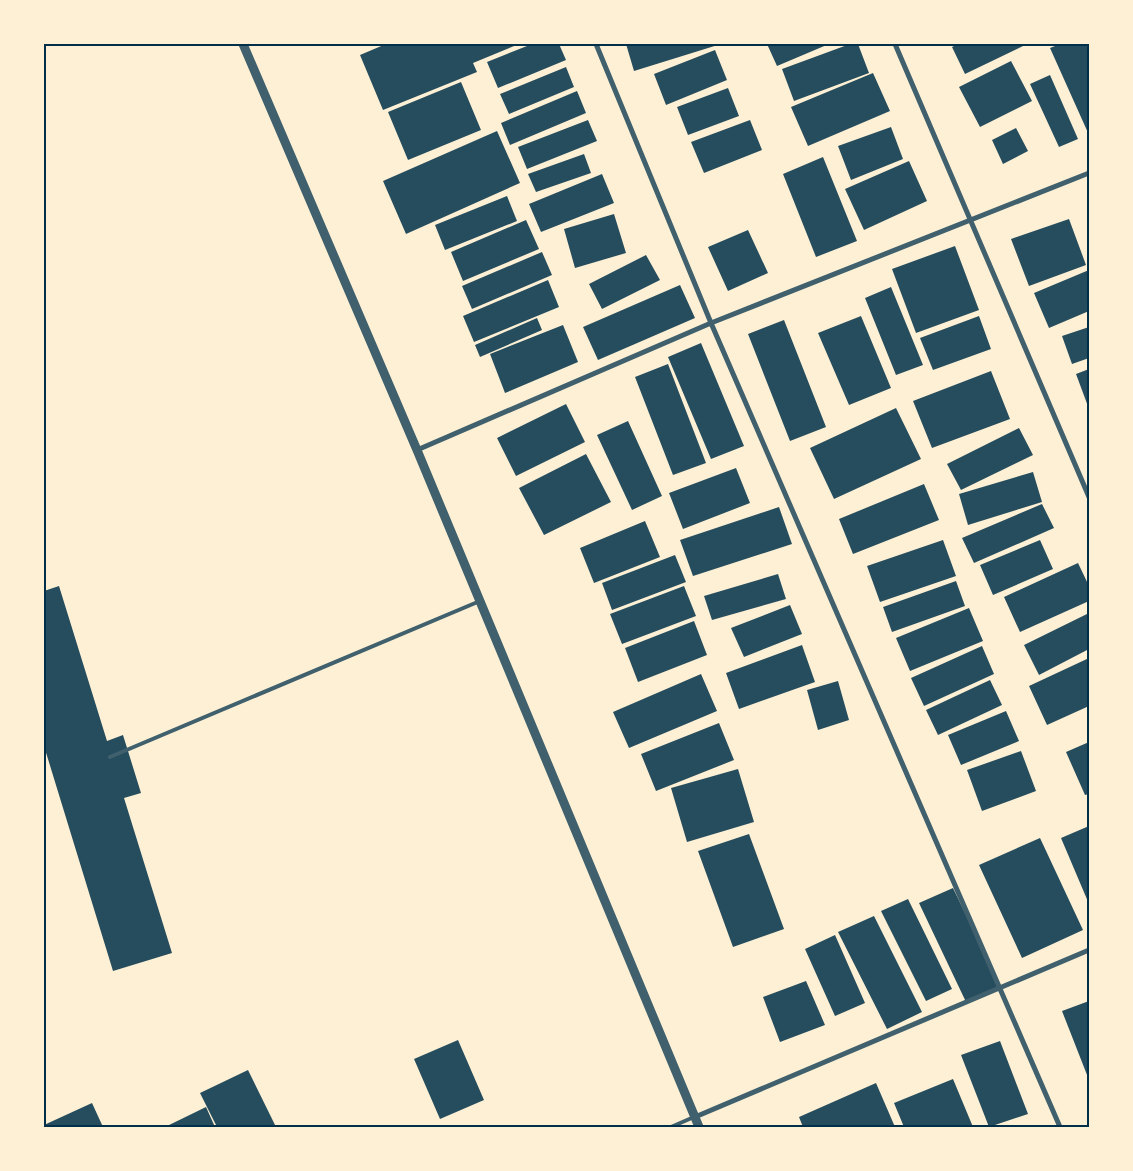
<svg xmlns="http://www.w3.org/2000/svg" width="1133" height="1171" viewBox="0 0 1133 1171" font-family="Overpass,sans-serif">
<rect width="100%" height="100%" fill="#fdf0d5"/>
<!-- building -->
<path fill="#264d5e" d="M 386,44 L 519,44 L 473,63 L 477,72 L 383,110 L 360,55 Z
M 532,44 L 559,44 L 566,60 L 498,88 L 487,62 Z
M 626,44 L 721,44 L 634,71 Z
M 767,44 L 829,44 L 777,66 Z
M 850,44 L 858,44 L 869,73 L 794,101 L 782,69 Z
M 958,44 L 1022,44 L 1023,46 L 965,74 L 952,47 Z
M 1060,44 L 1086,44 L 1089,51 L 1089,135 L 1050,48 Z
M 715,50 L 727,80 L 666,105 L 654,74 Z
M 1011,61 L 1032,101 L 980,127 L 959,87 Z
M 566,67 L 574,87 L 509,114 L 500,94 Z
M 873,73 L 890,111 L 808,146 L 791,107 Z
M 1050,75 L 1078,139 L 1059,147 L 1030,84 Z
M 461,82 L 481,130 L 408,160 L 388,112 Z
M 728,88 L 739,116 L 688,135 L 677,107 Z
M 577,91 L 586,113 L 510,145 L 501,123 Z
M 588,120 L 597,141 L 527,169 L 518,147 Z
M 750,120 L 762,150 L 704,173 L 691,142 Z
M 891,127 L 903,159 L 851,180 L 838,146 Z
M 1016,128 L 1028,151 L 1003,164 L 992,140 Z
M 497,131 L 520,183 L 406,234 L 383,181 Z
M 584,154 L 591,173 L 536,192 L 528,174 Z
M 823,157 L 857,241 L 816,257 L 783,174 Z
M 909,161 L 927,201 L 864,230 L 845,189 Z
M 602,174 L 614,203 L 541,232 L 529,204 Z
M 507,196 L 517,221 L 445,250 L 435,225 Z
M 614,214 L 626,253 L 575,268 L 564,229 Z
M 1069,219 L 1086,265 L 1029,286 L 1011,239 Z
M 526,220 L 539,249 L 463,281 L 451,252 Z
M 748,230 L 768,273 L 728,291 L 708,247 Z
M 955,246 L 979,310 L 916,333 L 892,269 Z
M 542,252 L 552,275 L 472,309 L 462,286 Z
M 646,255 L 660,280 L 602,309 L 589,284 Z
M 1089,270 L 1089,311 L 1049,328 L 1034,293 Z
M 548,280 L 559,307 L 474,342 L 463,316 Z
M 680,285 L 695,318 L 598,360 L 583,327 Z
M 891,287 L 923,365 L 896,375 L 865,298 Z
M 861,316 L 891,388 L 849,405 L 818,333 Z
M 979,316 L 991,349 L 933,370 L 920,338 Z
M 537,318 L 542,330 L 480,357 L 475,345 Z
M 784,320 L 826,427 L 790,441 L 748,334 Z
M 563,325 L 578,362 L 505,393 L 490,354 Z
M 1089,327 L 1089,358 L 1072,364 L 1062,336 Z
M 701,343 L 744,446 L 711,459 L 668,357 Z
M 668,364 L 706,463 L 673,475 L 635,377 Z
M 1089,369 L 1089,409 L 1076,374 Z
M 991,371 L 1010,419 L 932,448 L 913,401 Z
M 566,404 L 585,442 L 516,476 L 497,438 Z
M 896,408 L 921,459 L 834,499 L 810,448 Z
M 628,421 L 662,496 L 632,510 L 597,435 Z
M 1019,428 L 1033,455 L 961,490 L 947,464 Z
M 586,454 L 611,502 L 544,535 L 519,488 Z
M 736,468 L 750,503 L 683,529 L 669,493 Z
M 1033,472 L 1042,502 L 968,525 L 959,494 Z
M 924,484 L 939,520 L 853,554 L 839,519 Z
M 1042,504 L 1054,528 L 974,563 L 962,538 Z
M 779,507 L 792,544 L 693,576 L 680,540 Z
M 645,521 L 660,557 L 594,583 L 580,548 Z
M 943,540 L 956,576 L 880,602 L 867,566 Z
M 1040,540 L 1053,569 L 993,595 L 980,565 Z
M 675,555 L 686,582 L 612,610 L 602,583 Z
M 1078,563 L 1089,586 L 1089,601 L 1020,632 L 1004,597 Z
M 778,574 L 786,599 L 712,620 L 704,596 Z
M 956,581 L 965,606 L 892,632 L 883,607 Z
M 59,586 L 107,741 L 123,735 L 141,793 L 124,798 L 172,953 L 113,971 L 44,746 L 44,591 Z
M 684,586 L 696,616 L 622,644 L 610,614 Z
M 790,605 L 802,634 L 744,657 L 731,628 Z
M 969,608 L 983,641 L 910,671 L 896,638 Z
M 1089,613 L 1089,649 L 1039,675 L 1024,645 Z
M 694,621 L 707,655 L 638,682 L 625,648 Z
M 802,645 L 815,682 L 739,709 L 726,673 Z
M 982,646 L 994,674 L 924,706 L 911,678 Z
M 1089,658 L 1089,706 L 1047,725 L 1029,686 Z
M 701,674 L 717,711 L 629,748 L 613,712 Z
M 990,680 L 1002,705 L 938,735 L 926,710 Z
M 838,681 L 849,720 L 818,730 L 807,690 Z
M 1006,711 L 1019,741 L 961,765 L 948,735 Z
M 719,723 L 734,760 L 656,791 L 641,754 Z
M 1089,742 L 1089,794 L 1085,795 L 1066,752 Z
M 1021,751 L 1036,791 L 982,811 L 967,770 Z
M 738,769 L 754,822 L 687,842 L 671,788 Z
M 1089,826 L 1089,904 L 1061,838 Z
M 749,834 L 784,929 L 733,947 L 698,851 Z
M 1040,838 L 1083,930 L 1022,958 L 979,865 Z
M 953,888 L 1000,986 L 966,1002 L 919,903 Z
M 908,899 L 952,989 L 926,1001 L 881,911 Z
M 874,916 L 922,1012 L 887,1029 L 838,932 Z
M 835,935 L 865,1003 L 835,1016 L 805,949 Z
M 806,981 L 825,1025 L 780,1042 L 763,997 Z
M 1089,1001 L 1089,1080 L 1062,1011 Z
M 458,1040 L 484,1100 L 440,1119 L 414,1059 Z
M 1000,1041 L 1028,1114 L 989,1127 L 961,1055 Z
M 248,1070 L 276,1127 L 217,1127 L 200,1093 Z
M 953,1079 L 973,1127 L 904,1127 L 894,1103 Z
M 876,1083 L 895,1127 L 803,1127 L 799,1117 Z
M 92,1103 L 103,1127 L 44,1127 L 44,1125 Z
M 206,1107 L 215,1127 L 165,1127 Z"/>
<g fill="none" stroke-linecap="round" stroke-linejoin="round">
<!-- service -->
<path stroke="#3f606c" stroke-width="4" d="M 110,757 L 480,601
M 671,1127 L 694,1117"/>
<!-- minor -->
<path stroke="#3f606c" stroke-width="5" d="M 596,44 L 711,323 L 1060,1127
M 895,44 L 1089,497
M 417,450 L 711,323 L 1089,173
M 695,1117 L 1089,950"/>
<!-- tertiary -->
<path stroke="#3f606c" stroke-width="9" d="M 243,44 L 417,450 L 699,1127"/>
</g>
<!-- border -->
<rect width="1133" height="1171" fill="none" stroke="#fdf0d5" stroke-width="90"/>
<rect x="45" y="45" width="1043" height="1081" fill="none" stroke="#003049" stroke-width="2"/>
</svg>
